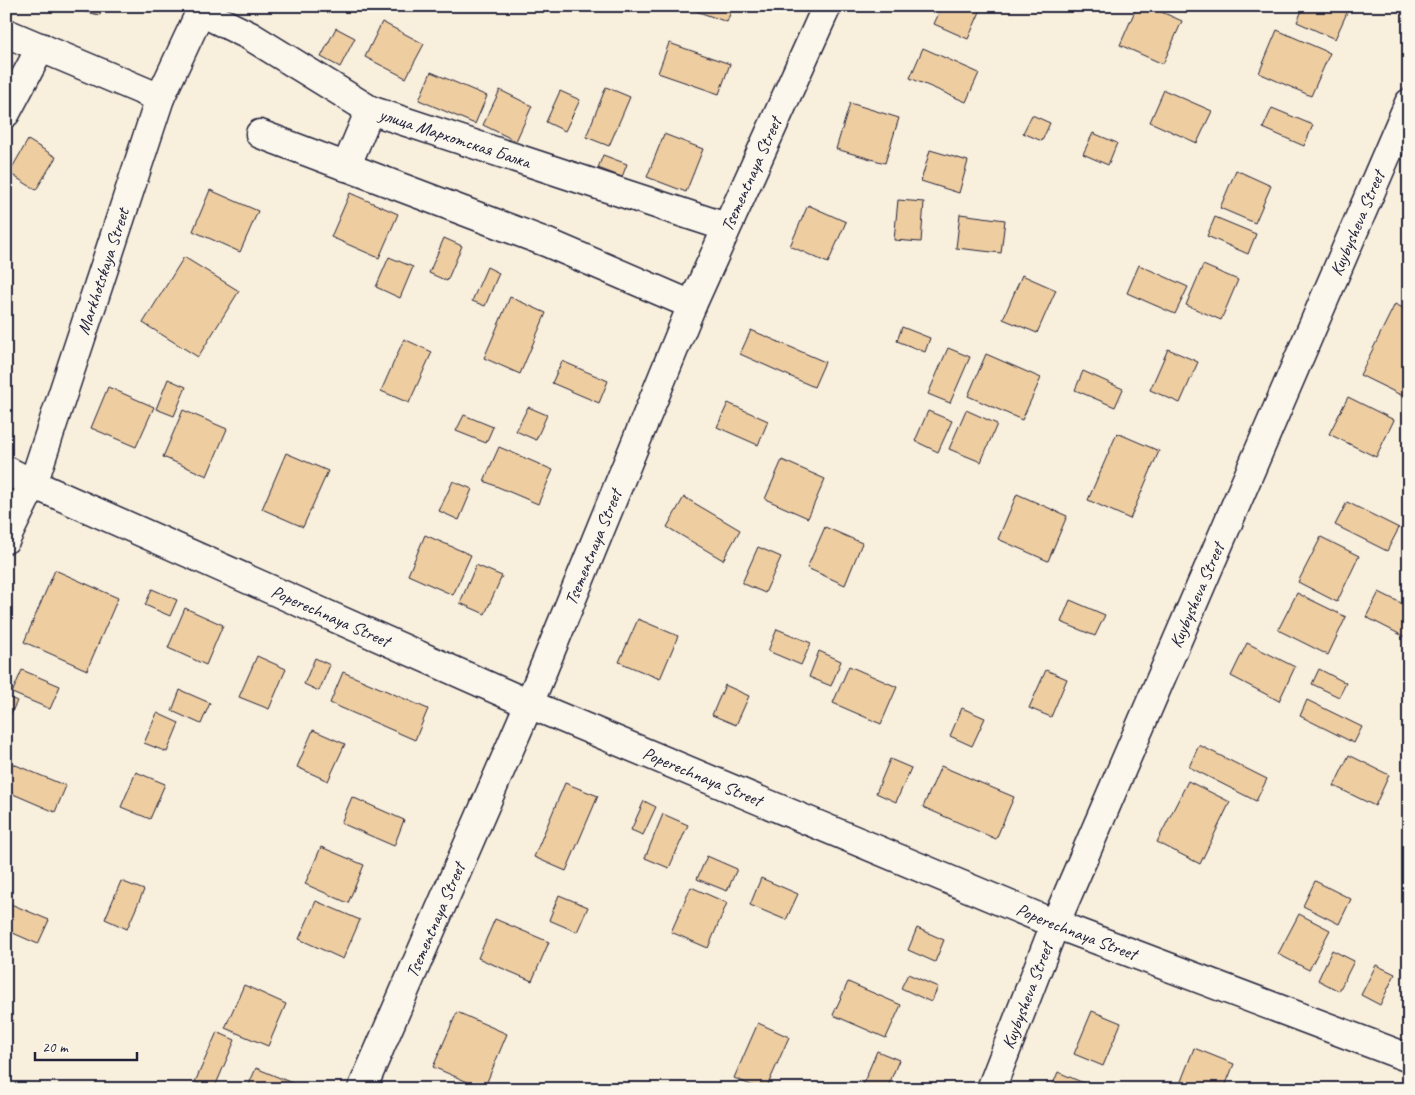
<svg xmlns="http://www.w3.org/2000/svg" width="1415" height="1095" viewBox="0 0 1415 1095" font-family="Caveat,sans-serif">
<rect width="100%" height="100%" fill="#f8efdd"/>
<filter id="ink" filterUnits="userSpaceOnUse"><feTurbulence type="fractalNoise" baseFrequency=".02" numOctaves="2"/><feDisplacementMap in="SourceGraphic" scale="10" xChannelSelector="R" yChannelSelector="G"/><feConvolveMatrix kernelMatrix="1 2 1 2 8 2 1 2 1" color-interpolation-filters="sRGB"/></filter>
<g filter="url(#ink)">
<!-- building -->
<path fill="#eecda0" stroke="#22223b" d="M 55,6 L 101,6 L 100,15 Z
M 682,6 L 733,6 L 727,22 Z
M 942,6 L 982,7 L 968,39 L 934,24 Z
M 1137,6 L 1148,6 L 1182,21 L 1163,64 L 1120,45 Z
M 1304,6 L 1350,6 L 1335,39 L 1297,22 Z
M 382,22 L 424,44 L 406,78 L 365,57 Z
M 336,28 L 355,38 L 340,67 L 321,57 Z
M 1277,30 L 1330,53 L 1311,96 L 1259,73 Z
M 669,43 L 730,64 L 719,94 L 658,73 Z
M 923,48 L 979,73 L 966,102 L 910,78 Z
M 431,72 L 487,96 L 475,124 L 419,100 Z
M 606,87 L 630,97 L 609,146 L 586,137 Z
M 500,90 L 532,106 L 516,141 L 483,125 Z
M 1164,90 L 1212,111 L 1197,143 L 1150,122 Z
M 560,91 L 580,100 L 565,131 L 546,122 Z
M 850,103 L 899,118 L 885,163 L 836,149 Z
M 1272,108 L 1313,125 L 1304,146 L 1263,128 Z
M 1032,115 L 1050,123 L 1042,141 L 1023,133 Z
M 1093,133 L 1117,143 L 1108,165 L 1083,154 Z
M 664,134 L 703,149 L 686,192 L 647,177 Z
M 28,140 L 56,157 L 36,190 L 9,173 Z
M 930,150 L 968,161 L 959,193 L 921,181 Z
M 603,155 L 627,164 L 622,177 L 598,168 Z
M 1236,170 L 1271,186 L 1255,223 L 1220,208 Z
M 210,190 L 258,211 L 240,252 L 193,231 Z
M 350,193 L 398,214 L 379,258 L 331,237 Z
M 898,200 L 924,202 L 921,242 L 894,240 Z
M 808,205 L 846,222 L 828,263 L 790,246 Z
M 960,214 L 1005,220 L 1001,253 L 956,248 Z
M 1215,217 L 1256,234 L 1248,254 L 1207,236 Z
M 444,238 L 462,246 L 447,281 L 429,273 Z
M 184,257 L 239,291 L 198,357 L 143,323 Z
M 389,257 L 413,267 L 400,298 L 376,287 Z
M 1139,265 L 1188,287 L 1175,314 L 1127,293 Z
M 1203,265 L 1238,280 L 1221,320 L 1186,305 Z
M 487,267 L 499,273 L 485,306 L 472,301 Z
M 1022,275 L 1056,290 L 1037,333 L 1003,319 Z
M 510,297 L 546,313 L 520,374 L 484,358 Z
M 1395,304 L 1409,311 L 1409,399 L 1360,375 Z
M 902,327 L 930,338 L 925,352 L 897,341 Z
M 751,330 L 825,362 L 814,387 L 740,354 Z
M 404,339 L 432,352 L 409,403 L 381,391 Z
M 948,348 L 970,357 L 950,403 L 928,394 Z
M 1168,349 L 1198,362 L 1180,403 L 1150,390 Z
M 986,354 L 1041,378 L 1022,420 L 968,396 Z
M 562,361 L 608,381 L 599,403 L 552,383 Z
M 1083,371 L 1123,389 L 1115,407 L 1075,390 Z
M 168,379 L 186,387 L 174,416 L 156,409 Z
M 108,387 L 154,407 L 136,447 L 91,428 Z
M 1348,397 L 1394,420 L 1376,457 L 1329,434 Z
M 728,403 L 768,421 L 758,445 L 717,427 Z
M 528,407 L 547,415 L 536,440 L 516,431 Z
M 183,410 L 227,429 L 207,476 L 163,457 Z
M 966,410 L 997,424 L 981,462 L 949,449 Z
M 928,411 L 952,421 L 938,452 L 915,441 Z
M 464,415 L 493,427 L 486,443 L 456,431 Z
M 1117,433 L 1159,451 L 1130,519 L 1088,500 Z
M 499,447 L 553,470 L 538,504 L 484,481 Z
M 286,453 L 328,471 L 303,527 L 262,509 Z
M 782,460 L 825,479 L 808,518 L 765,499 Z
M 453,481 L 472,489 L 459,520 L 439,511 Z
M 1017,494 L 1067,516 L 1048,561 L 998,539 Z
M 684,497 L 740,530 L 723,560 L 667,527 Z
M 1347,502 L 1399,528 L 1387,551 L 1335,525 Z
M 825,527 L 862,543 L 845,585 L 807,568 Z
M 425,535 L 471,555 L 453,595 L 408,575 Z
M 1321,537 L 1359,556 L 1337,602 L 1298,582 Z
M 758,547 L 781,557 L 765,593 L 742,583 Z
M 476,565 L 502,576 L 485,614 L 460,603 Z
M 55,570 L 118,598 L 87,670 L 24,642 Z
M 152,589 L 177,600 L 170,616 L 145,605 Z
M 1379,592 L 1409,607 L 1409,639 L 1366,617 Z
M 1297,593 L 1346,617 L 1328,655 L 1278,630 Z
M 1070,600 L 1105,615 L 1095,636 L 1061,622 Z
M 185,608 L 223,625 L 206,665 L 168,648 Z
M 638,619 L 678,636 L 660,679 L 619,662 Z
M 777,629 L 811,643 L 801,665 L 768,651 Z
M 1247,643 L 1295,667 L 1279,701 L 1231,676 Z
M 819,651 L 841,661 L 831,686 L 809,677 Z
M 257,656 L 286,669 L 269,709 L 239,697 Z
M 315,658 L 330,665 L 319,691 L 304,684 Z
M 849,666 L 897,687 L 881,724 L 833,703 Z
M 1319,669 L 1346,683 L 1339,697 L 1312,684 Z
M 22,670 L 60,686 L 50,709 L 12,693 Z
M 1046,670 L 1067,679 L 1051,717 L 1029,708 Z
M 343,672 L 428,709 L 415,740 L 330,703 Z
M 725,685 L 749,696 L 736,725 L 712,715 Z
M 180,690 L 210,703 L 201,724 L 172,711 Z
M 6,696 L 17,701 L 7,722 L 6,722 Z
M 1307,700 L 1362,727 L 1354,743 L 1300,716 Z
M 962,708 L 985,718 L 972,746 L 950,736 Z
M 157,713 L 179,723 L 167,752 L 144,743 Z
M 313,730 L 345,744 L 328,781 L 297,767 Z
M 1199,745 L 1267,779 L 1256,801 L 1189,767 Z
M 1349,755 L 1389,775 L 1375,806 L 1334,786 Z
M 890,759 L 911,768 L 896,802 L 876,793 Z
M 6,761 L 66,786 L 55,812 L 6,791 Z
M 941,766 L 1014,797 L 996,839 L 923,807 Z
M 136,772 L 165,784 L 150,819 L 121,807 Z
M 1188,781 L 1230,802 L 1200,864 L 1157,842 Z
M 565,783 L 598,796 L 566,871 L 534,857 Z
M 352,797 L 404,820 L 394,846 L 341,823 Z
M 644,801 L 656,807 L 643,835 L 631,830 Z
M 663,814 L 688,825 L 669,868 L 645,858 Z
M 321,847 L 364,865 L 348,903 L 305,884 Z
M 707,856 L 737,869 L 727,891 L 697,879 Z
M 761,878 L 798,894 L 786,920 L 750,905 Z
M 121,881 L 144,890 L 127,929 L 105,919 Z
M 1315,881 L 1351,899 L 1339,924 L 1303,906 Z
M 691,887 L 727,903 L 708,948 L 671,932 Z
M 559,895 L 588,907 L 577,932 L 549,920 Z
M 316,901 L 360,920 L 343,959 L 299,939 Z
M 6,902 L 49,920 L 38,944 L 6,930 Z
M 1299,914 L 1330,930 L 1309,970 L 1278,954 Z
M 495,919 L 549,942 L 532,981 L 478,958 Z
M 917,928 L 944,940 L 935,962 L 908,950 Z
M 1332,950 L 1354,961 L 1339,991 L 1318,980 Z
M 1376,965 L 1395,974 L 1380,1005 L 1361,995 Z
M 908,974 L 938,987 L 931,1002 L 901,988 Z
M 848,982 L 901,1005 L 886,1038 L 833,1015 Z
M 244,985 L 286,1004 L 268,1046 L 225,1028 Z
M 1092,1011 L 1121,1023 L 1103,1066 L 1074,1054 Z
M 457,1012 L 507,1034 L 484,1089 L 433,1067 Z
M 758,1023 L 789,1037 L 766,1089 L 760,1089 L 734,1078 Z
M 217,1032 L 235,1040 L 214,1089 L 210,1089 L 195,1082 Z
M 1194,1048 L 1234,1064 L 1224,1089 L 1178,1089 Z
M 877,1051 L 899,1060 L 887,1089 L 874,1089 L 863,1084 Z
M 256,1068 L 297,1085 L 296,1089 L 247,1089 Z
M 1058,1072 L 1093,1087 L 1092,1089 L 1051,1089 Z"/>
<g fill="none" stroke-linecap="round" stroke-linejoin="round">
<defs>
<g id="street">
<path id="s1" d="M 201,12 L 250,36 L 370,110 L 726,227"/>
<path d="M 6,33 L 160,98"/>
<path d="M 6,113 L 41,47"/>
<path d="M 260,134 L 548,243 L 692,305"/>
<path d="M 346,167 L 370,110"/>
<path id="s2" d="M 6,470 L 33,484 L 529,704 L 1055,924 L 1409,1058"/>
<path id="s3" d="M 6,539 L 33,484 L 160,98 L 203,6"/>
<path id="s4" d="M 362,1089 L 529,704 L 692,305 L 827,6"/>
<path id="s5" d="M 991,1089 L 1055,924 L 1409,103"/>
</g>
</defs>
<!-- street casing -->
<use href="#street" stroke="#22223b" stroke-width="31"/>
<!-- street -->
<use href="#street" stroke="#fbf7ec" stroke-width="28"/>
</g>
</g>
<g text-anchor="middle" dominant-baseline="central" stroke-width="5" stroke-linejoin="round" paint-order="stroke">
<!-- street labels -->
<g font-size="18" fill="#22223b" stroke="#fbf7ec">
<text stroke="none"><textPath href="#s1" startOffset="285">улица Мархотская Балка</textPath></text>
<text stroke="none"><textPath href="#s4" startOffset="994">Tsementnaya Street</textPath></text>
<text stroke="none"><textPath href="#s5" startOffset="940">Kuybysheva Street</textPath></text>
<text stroke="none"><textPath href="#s3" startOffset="285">Markhotskaya Street</textPath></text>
<text stroke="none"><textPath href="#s4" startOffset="589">Tsementnaya Street</textPath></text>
<text stroke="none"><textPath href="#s5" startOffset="535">Kuybysheva Street</textPath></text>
<text stroke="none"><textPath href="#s2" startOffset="356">Poperechnaya Street</textPath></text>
<text stroke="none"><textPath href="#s2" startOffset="761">Poperechnaya Street</textPath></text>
<text stroke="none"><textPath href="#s4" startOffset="184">Tsementnaya Street</textPath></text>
<text stroke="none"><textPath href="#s2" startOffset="1166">Poperechnaya Street</textPath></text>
<text stroke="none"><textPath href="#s5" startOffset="100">Kuybysheva Street</textPath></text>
</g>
</g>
<!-- margin -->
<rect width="1415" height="1095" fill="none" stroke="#fbf7ec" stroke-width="25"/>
<rect x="12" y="12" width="1390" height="1070" fill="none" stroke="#22223b" stroke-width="2" filter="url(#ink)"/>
<!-- scale -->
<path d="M35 1052v8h102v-8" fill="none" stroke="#22223b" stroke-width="2.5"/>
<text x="42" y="1052" font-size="15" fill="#22223b" stroke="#fbf7ec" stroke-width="4" paint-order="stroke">20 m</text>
</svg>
